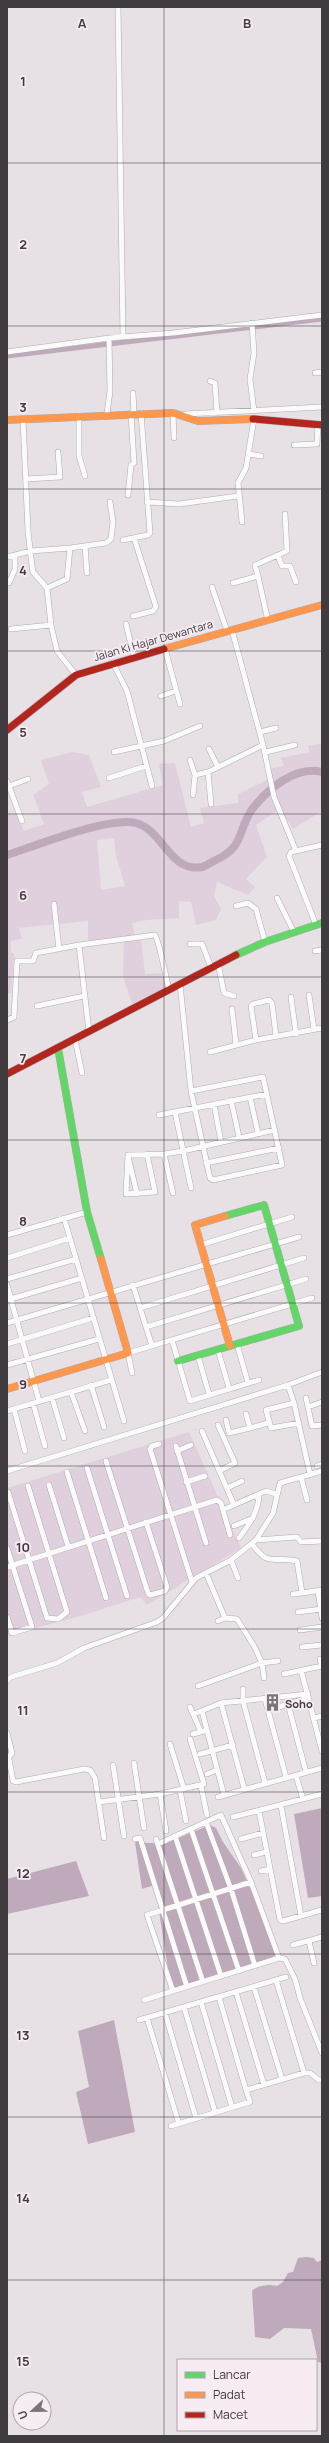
<svg xmlns="http://www.w3.org/2000/svg" width="329" height="2443" viewBox="0 0 329 2443" font-family="Manrope,sans-serif">
<rect width="100%" height="100%" fill="#e7e1e6"/>
<!-- green -->
<path fill="#e0d0dd" fill-rule="evenodd" d="M 322,743 L 322,811 L 293,829 L 280,809 L 256,825 L 267,857 L 246,879 L 255,887 L 248,895 L 217,882 L 214,896 L 221,909 L 216,920 L 196,925 L 191,902 L 179,901 L 179,918 L 147,920 L 132,923 L 135,939 L 141,938 L 145,974 L 161,973 L 167,987 L 132,1004 L 123,976 L 124,939 L 88,943 L 88,921 L 19,928 L 22,939 L 11,941 L 11,952 L 14,954 L 11,993 L 7,994 L 7,814 L 17,813 L 24,831 L 44,824 L 33,795 L 49,784 L 41,760 L 72,752 L 89,755 L 101,787 L 82,792 L 87,807 L 163,785 L 159,764 L 175,763 L 191,827 L 204,823 L 200,808 L 238,803 L 238,794 L 269,779 L 268,769 L 284,766 L 281,758 L 310,752 L 308,746 ZM 114,838 L 116,856 L 125,886 L 101,890 L 97,840 Z
M 189,1432 L 241,1548 L 147,1605 L 140,1597 L 71,1619 L 7,1635 L 7,1488 Z"/>
<!-- water -->
<path fill="#beaaba" d="M 322,1808 L 322,1896 L 308,1898 L 294,1814 Z
M 210,1825 L 216,1828 L 223,1842 L 241,1868 L 277,1949 L 276,1955 L 267,1960 L 171,1989 L 155,1885 L 142,1889 L 135,1842 L 164,1844 Z
M 76,1861 L 89,1896 L 7,1914 L 7,1879 Z
M 114,2020 L 135,2132 L 88,2144 L 76,2092 L 89,2087 L 78,2031 Z
M 306,2257 L 314,2258 L 317,2262 L 322,2260 L 322,2363 L 318,2362 L 311,2329 L 284,2328 L 270,2339 L 255,2337 L 252,2291 C 258,2285 269,2284 277,2286 L 283,2282 L 288,2273 L 293,2272 L 298,2258 Z"/>
<g fill="none" stroke-linecap="round" stroke-linejoin="round">
<!-- canal -->
<path stroke="#beaaba" stroke-width="5" d="M 7,356 L 322,319"/>
<!-- river -->
<path stroke="#beaaba" stroke-width="8" d="M 7,855 C 36,846 109,816 136,823 C 163,830 170,873 202,867 C 206,866 211,862 216,860 C 246,846 237,829 253,808 C 268,789 296,765 322,772"/>
<defs>
<path id="street" d="M 118,7 L 123,337
M 252,323 L 254,353 L 250,379 L 254,411
M 7,352 L 109,338 L 173,333 L 322,315
M 315,373 L 322,372
M 210,381 L 215,383 L 217,413
M 133,393 L 134,413
M 173,413 L 174,438
M 107,414 L 110,391 L 109,338
M 185,414 L 322,407
M 79,416 L 79,456 L 85,476
M 23,419 L 28,531 L 32,566 L 33,572 L 47,588 L 51,625 L 57,651 L 76,675
M 294,445 L 317,444 L 318,424
M 249,454 L 261,456
M 26,479 L 60,477 L 58,452
M 128,495 L 131,465 L 134,463 L 131,413
M 147,502 L 179,504 L 238,496
M 242,522 L 238,483 L 246,468 L 254,419
M 123,540 L 148,535 L 150,533 L 141,413
M 85,546 L 87,573
M 278,556 L 282,566 L 290,566 L 296,582
M 7,557 L 31,551 L 70,548
M 258,576 L 255,565 L 287,551 L 285,514
M 9,583 L 15,569 L 15,555
M 233,583 L 258,576 L 268,621
M 212,587 L 227,631
M 47,588 L 67,579 L 70,548 L 106,543 L 111,539 L 113,522 L 110,502
M 133,616 L 153,611 L 156,607 L 134,538
M 126,624 L 134,657
M 11,629 L 51,625
M 165,649 L 180,704
M 113,663 L 127,691 L 152,786
M 161,696 L 176,691
M 260,732 L 276,728
M 263,745 L 274,797 L 296,851
M 209,749 L 218,767
M 114,752 L 164,741 L 200,726
M 266,752 L 295,745
M 190,760 L 195,775
M 109,778 L 146,766
M 7,781 L 22,821
M 9,786 L 28,779
M 193,795 L 195,775 L 208,772
M 211,804 L 208,772 L 263,745 L 232,630
M 277,898 L 294,932
M 54,904 L 59,949
M 236,906 L 248,903 L 256,909 L 265,942
M 316,925 L 289,856 L 291,852 L 322,845
M 190,944 L 202,944 L 211,967
M 315,951 L 322,950
M 218,963 L 224,993 L 234,996
M 180,984 L 191,1091 L 210,1178 L 213,1180 L 282,1165 L 263,1077 L 191,1091
M 309,995 L 314,1029
M 291,997 L 296,1034
M 37,1006 L 84,996
M 232,1009 L 236,1044
M 7,1020 L 14,1017 L 17,961 L 33,961 L 36,953 L 79,945
M 89,1032 L 79,945 L 155,935 C 159,940 166,979 169,989
M 75,1039 L 82,1073
M 256,1040 L 251,1006 L 253,1004 L 269,1000 L 272,1003 L 276,1036
M 210,1052 L 256,1040 L 322,1028
M 250,1097 L 258,1133
M 231,1100 L 239,1137
M 214,1104 L 221,1142
M 175,1112 L 191,1188
M 159,1115 L 267,1094
M 164,1154 L 173,1193
M 128,1155 L 164,1154 L 183,1151 L 275,1130
M 128,1155 L 126,1194 L 155,1192 L 147,1154
M 128,1156 L 137,1194
M 206,1163 L 279,1148
M 64,1218 L 124,1421
M 7,1235 L 87,1212
M 200,1245 L 292,1217
M 7,1258 L 70,1238
M 7,1279 L 76,1259
M 7,1285 L 39,1401
M 133,1285 L 146,1327
M 7,1300 L 82,1278
M 140,1308 L 304,1258
M 7,1323 L 299,1237
M 172,1340 L 190,1401 L 259,1380
M 7,1344 L 93,1318
M 237,1344 L 248,1383
M 152,1346 L 146,1327 L 306,1279
M 218,1350 L 229,1388
M 198,1356 L 209,1394
M 7,1365 L 99,1339
M 132,1373 L 128,1353 L 312,1298
M 91,1385 L 104,1427
M 288,1385 L 294,1403
M 71,1392 L 85,1431
M 52,1398 L 64,1438
M 306,1398 L 312,1426 L 322,1425
M 33,1403 L 45,1446
M 308,1407 L 322,1402
M 14,1409 L 25,1451
M 7,1411 L 111,1380
M 246,1414 L 250,1428 L 268,1423
M 226,1420 L 229,1433 L 250,1428
M 299,1423 L 271,1428 L 266,1410 L 294,1403 L 310,1474
M 218,1425 L 235,1463 L 219,1471
M 202,1431 L 234,1505
M 159,1444 L 152,1446 L 150,1449 L 192,1582
M 176,1446 L 206,1543
M 177,1451 L 191,1445
M 106,1461 L 148,1593 L 150,1595 L 165,1591 L 167,1587 L 146,1522
M 317,1466 L 322,1464
M 87,1468 L 127,1596
M 7,1471 L 288,1385 L 322,1372
M 67,1472 L 106,1598
M 301,1477 L 307,1500
M 186,1482 L 205,1476
M 49,1485 L 68,1546
M 227,1488 L 242,1481
M 8,1492 L 47,1618 L 58,1619 L 67,1612 L 28,1486
M 227,1508 L 266,1491 L 276,1494
M 234,1526 L 253,1518
M 239,1538 C 250,1523 258,1513 259,1495
M 256,1540 L 297,1537 L 301,1542 L 322,1541
M 252,1544 C 270,1569 274,1555 297,1561 L 302,1593 L 293,1594
M 7,1548 L 32,1627 L 12,1633 L 7,1617
M 231,1560 L 238,1578
M 7,1567 L 217,1500 L 221,1503 L 230,1535
M 318,1591 L 322,1618
M 302,1593 L 322,1590
M 298,1612 L 322,1609
M 218,1621 L 225,1618
M 300,1630 L 322,1627
M 302,1647 L 322,1645
M 320,1659 L 322,1667
M 301,1670 L 322,1751
M 284,1674 L 322,1666
M 264,1678 L 262,1663 L 278,1661
M 7,1681 L 11,1677 L 57,1663 L 84,1648 L 157,1622 L 163,1618 L 196,1578 L 231,1560 L 256,1540 L 273,1513 L 280,1483 L 322,1471
M 198,1686 L 262,1663 L 254,1646 L 237,1619 L 225,1618 L 206,1573
M 243,1689 L 243,1701 L 265,1783
M 265,1699 L 286,1777
M 221,1703 L 244,1788
M 288,1704 L 306,1772
M 190,1707 L 201,1732
M 268,1710 L 309,1698
M 202,1711 L 224,1795
M 194,1714 L 221,1703 L 308,1694
M 314,1718 L 322,1716
M 7,1733 L 12,1753 L 7,1760
M 193,1734 L 204,1731
M 170,1744 L 184,1789
M 200,1754 L 233,1745
M 9,1759 L 13,1781 L 16,1782 L 84,1769 L 90,1770 L 95,1778 L 104,1838
M 134,1763 L 144,1828
M 113,1765 L 124,1836
M 207,1774 L 217,1770
M 296,1776 L 303,1799
M 201,1786 L 207,1815
M 180,1790 L 186,1821
M 160,1794 L 166,1831
M 218,1797 L 322,1768
M 99,1802 L 160,1794 L 204,1784 L 190,1739
M 281,1806 L 301,1916
M 259,1811 L 280,1920 L 283,1921 L 322,1910
M 233,1817 L 322,1794
M 206,1822 L 231,1889 L 255,1966
M 191,1829 L 239,1971
M 175,1836 L 221,1976
M 135,1839 L 140,1838 L 187,1987
M 156,1839 L 203,1982
M 241,1839 L 263,1833
M 158,1844 L 221,1815 L 251,1882
M 254,1855 L 266,1852
M 261,1871 L 270,1869
M 309,1941 L 314,1963
M 293,1945 L 322,1937
M 276,1980 L 304,2073
M 254,1987 L 282,2079
M 173,1991 L 147,1915 L 251,1882 L 279,1958
M 236,1992 L 264,2085
M 219,1997 L 246,2090
M 144,2000 L 279,1958 L 285,1959 L 295,1979 L 300,1998 L 322,2053
M 201,2002 L 232,2107
M 184,2007 L 215,2112
M 165,2013 L 196,2118
M 147,2018 L 179,2124
M 139,2020 L 286,1977
M 171,2126 L 250,2102 L 246,2090 L 304,2073 L 310,2073 L 319,2080 L 322,2080"/>
<path id="fast" d="M 236,955 L 265,942 L 322,923
M 58,1048 L 87,1212 L 101,1259
M 178,1361 L 299,1326 L 264,1205 L 225,1216"/>
<path id="slow" d="M 7,420 L 173,413 L 198,421 L 253,419
M 164,649 L 322,605
M 225,1216 L 195,1225 L 230,1346
M 7,1389 L 128,1353 L 101,1259"/>
<path id="jam" d="M 253,419 L 322,425
M 7,730 L 76,675 L 164,649
M 7,1074 L 236,955"/>
</defs>
<!-- street casing -->
<use href="#street" stroke="#afabae" stroke-width="6"/>
<!-- fast casing -->
<use href="#fast" stroke="#afabae" stroke-width="8"/>
<!-- slow casing -->
<use href="#slow" stroke="#afabae" stroke-width="8"/>
<!-- jam casing -->
<use href="#jam" stroke="#afabae" stroke-width="8"/>
<!-- street -->
<use href="#street" stroke="#fbfafb" stroke-width="5"/>
<!-- fast -->
<use href="#fast" stroke="#63d668" stroke-width="7"/>
<!-- slow -->
<use href="#slow" stroke="#ff974d" stroke-width="7"/>
<!-- jam -->
<use href="#jam" stroke="#b3261e" stroke-width="7"/>
</g>
<!-- grid -->
<path fill="none" stroke="#403b3f" stroke-width="1" stroke-opacity="0.55" d="M 164,7 L 164,2436M 7,163 L 322,163M 7,326 L 322,326M 7,489 L 322,489M 7,651 L 322,651M 7,814 L 322,814M 7,977 L 322,977M 7,1140 L 322,1140M 7,1303 L 322,1303M 7,1466 L 322,1466M 7,1629 L 322,1629M 7,1792 L 322,1792M 7,1954 L 322,1954M 7,2117 L 322,2117M 7,2280 L 322,2280"/>
<!-- icons -->
<defs>
<symbol id="building-bare" viewBox="-9 -9 18 18"><path d="M-4-6H4V6H1V3H-1V6H-4ZM-2.5-4.3h1.7v1.8h-1.7ZM.8-4.3h1.7v1.8H.8ZM-2.5-1h1.7V.8h-1.7ZM.8-1h1.7V.8H.8Z" fill="#7a7579" stroke="#f7ecf4" stroke-width="2.5" paint-order="stroke"/></symbol>
</defs>
<g fill-rule="evenodd">
<use href="#building-bare" x="260" y="1690" width="25" height="25"/>
</g>
<g text-anchor="middle" dominant-baseline="central" stroke-width="3.5" stroke-linejoin="round" paint-order="stroke">
<!-- street labels -->
<g font-size="11" fill="#403b3f" stroke="#f7ecf4">
<text transform="translate(153 640) rotate(-16)">Jalan Ki Hajar Dewantara</text>
</g>
<!-- poi labels -->
<g font-size="11" font-weight="bold" fill="#403b3f" stroke="#f7ecf4" text-anchor="start">
<text x="285" y="1703">Soho</text>
</g>
</g>
<g font-size="13" text-anchor="middle" font-weight="bold" fill="#403b3f" stroke="#f7ecf4" stroke-width="3.5" stroke-linejoin="round" paint-order="stroke">
<text x="82" y="28">A</text>
<text x="247" y="28">B</text>
<text x="23" y="86">1</text>
<text x="23" y="249">2</text>
<text x="23" y="412">3</text>
<text x="23" y="575">4</text>
<text x="23" y="737">5</text>
<text x="23" y="900">6</text>
<text x="23" y="1063">7</text>
<text x="23" y="1226">8</text>
<text x="23" y="1389">9</text>
<text x="23" y="1552">10</text>
<text x="23" y="1715">11</text>
<text x="23" y="1878">12</text>
<text x="23" y="2040">13</text>
<text x="23" y="2203">14</text>
<text x="23" y="2366">15</text>
</g>
<!-- border -->
<rect width="329" height="2443" fill="none" stroke="#403b3f" stroke-width="16"/>
<!-- legend -->
<rect x="177" y="2359" width="140" height="72" fill="#f7ecf4" stroke="#aea5ac"/>
<rect x="185" y="2372" width="20" height="6" fill="#63d668" stroke="#aea5ac"/>
<text x="213" y="2379" font-size="12" fill="#403b3f">Lancar</text>
<rect x="185" y="2392" width="20" height="6" fill="#ff974d" stroke="#aea5ac"/>
<text x="213" y="2399" font-size="12" fill="#403b3f">Padat</text>
<rect x="185" y="2412" width="20" height="6" fill="#b3261e" stroke="#aea5ac"/>
<text x="213" y="2419" font-size="12" fill="#403b3f">Macet</text>
<!-- north arrow -->
<g transform="translate(32 2411) rotate(248)"><circle r="19" fill="#f7ecf4" stroke="#aea5ac"/>
<path d="M0-3L7 15L0 10L-7 15Z" fill="#7a7579"/>
<text y="-6" font-size="11" font-weight="bold" text-anchor="middle" fill="#403b3f">U</text>
</g>
</svg>
